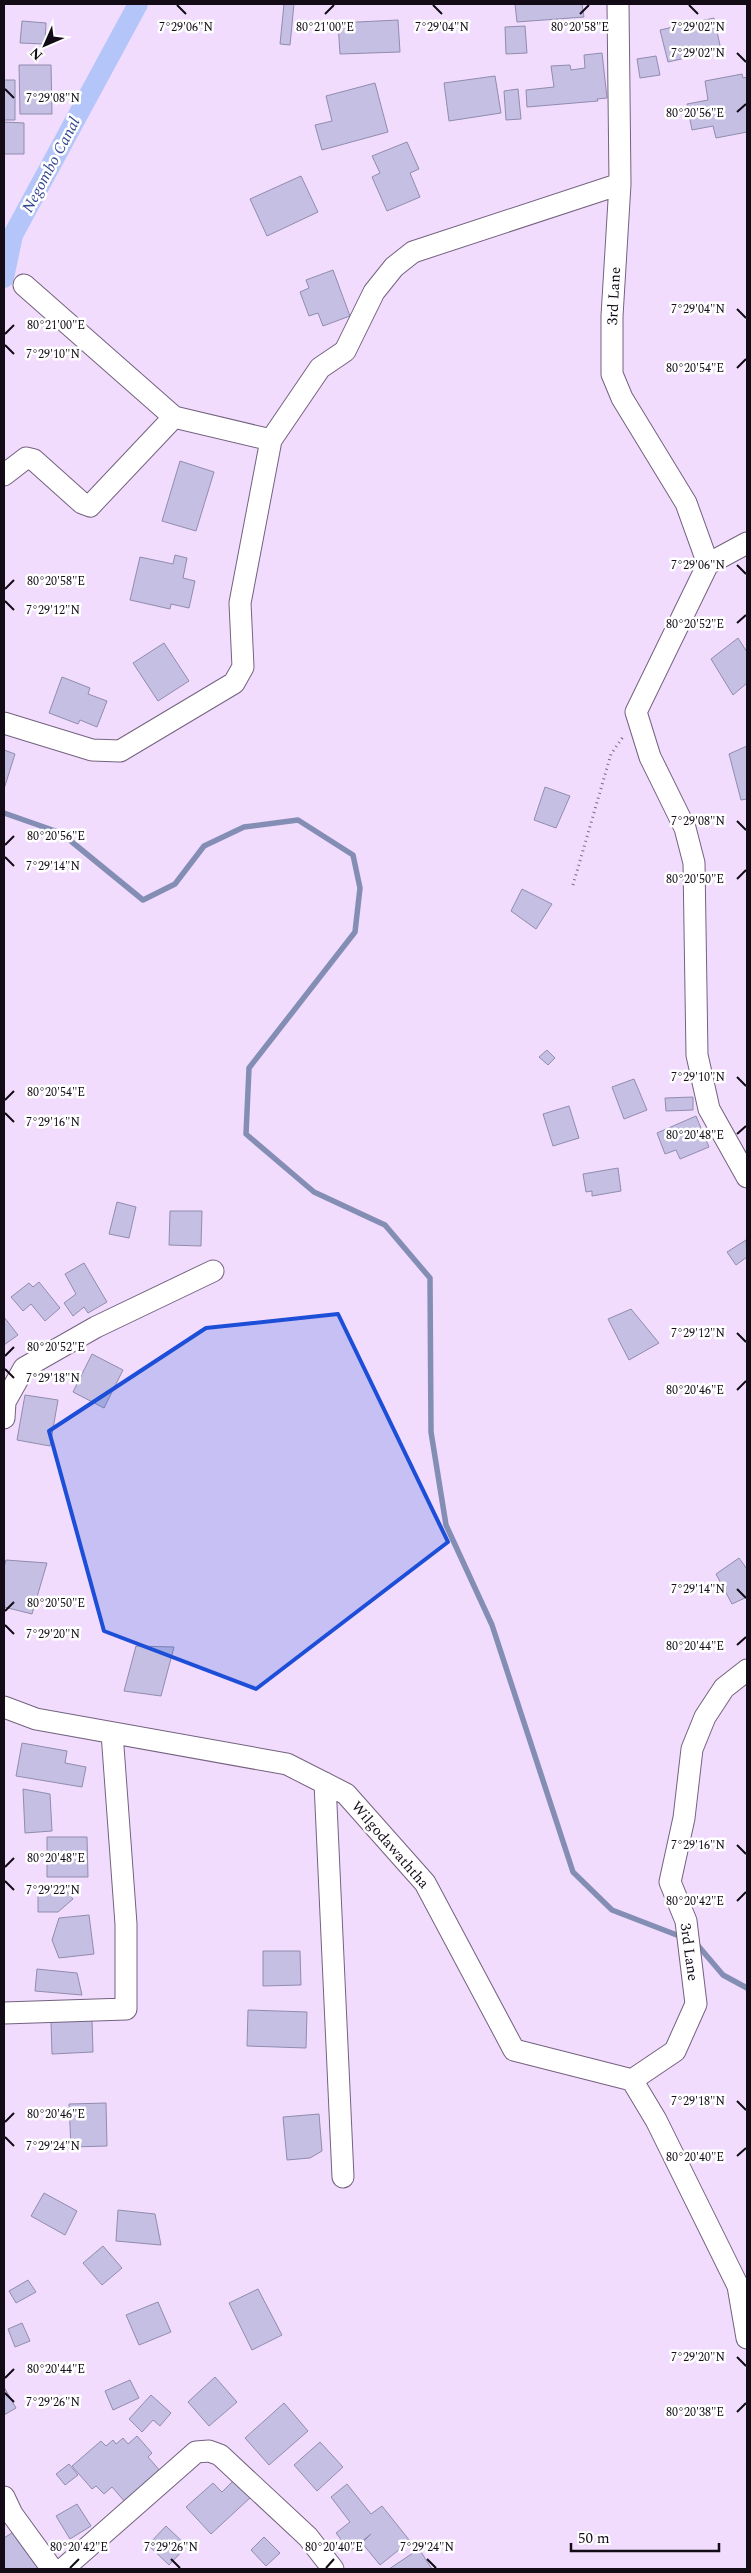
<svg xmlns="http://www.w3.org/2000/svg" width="751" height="2573" viewBox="0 0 751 2573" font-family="Spectral,serif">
<rect width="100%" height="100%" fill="#f1dcfd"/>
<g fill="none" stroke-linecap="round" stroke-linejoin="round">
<!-- stream -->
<path stroke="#848eb5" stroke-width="5.5" d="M 4,813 L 61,833 L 143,900 L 175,884 L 204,846 L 244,827 L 298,820 L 353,855 L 360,888 L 355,932 L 249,1068 L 246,1134 L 314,1192 L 385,1225 L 430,1278 L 431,1432 L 446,1525 L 492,1625 L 573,1872 L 612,1910 L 682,1937
M 695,1942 L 723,1975 L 747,1988"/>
<!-- canal -->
<path stroke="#b4c6f9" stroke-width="20" d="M 4,278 L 13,235 L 138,4"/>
</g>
<!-- building -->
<path fill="#c4bfe3" stroke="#918cae" d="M 284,4 L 294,4 L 290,45 L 280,44 Z
M 515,4 L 582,4 L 584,17 L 517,22 Z
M 714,18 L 721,50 L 668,62 L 660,30 Z
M 398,20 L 400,52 L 340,54 L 338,23 Z
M 22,21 L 46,23 L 45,44 L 20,43 Z
M 525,26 L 527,53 L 506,54 L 505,27 Z
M 602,53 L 607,98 L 597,99 L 598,101 L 527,107 L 526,90 L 554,87 L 551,66 L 570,65 L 571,70 L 585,68 L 584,55 Z
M 656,56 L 660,75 L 640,78 L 637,59 Z
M 19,65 L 51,65 L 52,114 L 20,114 Z
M 742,74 L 743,78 L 747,77 L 747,132 L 716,138 L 713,126 L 692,130 L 687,104 L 708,100 L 705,81 Z
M 495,76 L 501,113 L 449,121 L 444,83 Z
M 4,80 L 15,80 L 15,120 L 4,120 Z
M 375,83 L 388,132 L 322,150 L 315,125 L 332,121 L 326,96 Z
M 518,89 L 521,119 L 506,120 L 504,91 Z
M 4,122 L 24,123 L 24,154 L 4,154 Z
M 407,142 L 419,169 L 410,173 L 420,197 L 387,211 L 372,177 L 380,173 L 372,156 Z
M 301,176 L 318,212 L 267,236 L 250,199 Z
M 333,270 L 350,316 L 323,326 L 318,313 L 309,316 L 300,292 L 309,288 L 306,280 Z
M 180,461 L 214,472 L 196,531 L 162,521 Z
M 175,555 L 187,558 L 183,578 L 195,581 L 189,608 L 171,604 L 170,609 L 130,600 L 140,557 L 173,564 Z
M 738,638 L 747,652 L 747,683 L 733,695 L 711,659 Z
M 164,643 L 189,681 L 158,701 L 133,663 Z
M 62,677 L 90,688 L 88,694 L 107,701 L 97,727 L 80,720 L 78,724 L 49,713 Z
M 747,746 L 747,799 L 741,800 L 729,754 Z
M 4,750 L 15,754 L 4,789 Z
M 545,787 L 570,796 L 556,828 L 534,820 Z
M 522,889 L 552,904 L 536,929 L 511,911 Z
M 547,1050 L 555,1058 L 548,1065 L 539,1057 Z
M 634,1079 L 647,1110 L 624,1119 L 612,1087 Z
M 693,1097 L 693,1110 L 666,1111 L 665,1098 Z
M 569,1106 L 579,1138 L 553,1146 L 543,1114 Z
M 696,1116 L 709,1147 L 680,1159 L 676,1150 L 665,1154 L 657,1133 Z
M 618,1168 L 621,1191 L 592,1196 L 592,1191 L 586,1192 L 583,1174 Z
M 117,1202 L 136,1207 L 129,1238 L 109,1234 Z
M 170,1211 L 202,1211 L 201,1246 L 169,1245 Z
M 746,1240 L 747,1257 L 736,1265 L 727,1252 Z
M 84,1263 L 107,1302 L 88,1313 L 84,1307 L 73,1316 L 64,1303 L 76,1294 L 65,1274 Z
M 39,1282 L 60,1308 L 45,1321 L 31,1304 L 23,1311 L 11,1297 L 29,1283 L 33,1287 Z
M 631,1309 L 659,1343 L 629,1360 L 608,1319 Z
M 4,1317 L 18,1335 L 4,1345 Z
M 92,1354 L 123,1370 L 104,1408 L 73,1392 Z
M 25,1395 L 58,1400 L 50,1446 L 17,1440 Z
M 739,1558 L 747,1569 L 747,1597 L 732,1604 L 716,1574 Z
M 6,1560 L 47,1563 L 32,1614 L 4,1607 L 4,1567 Z
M 136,1646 L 174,1647 L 161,1696 L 124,1691 Z
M 22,1743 L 67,1751 L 65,1763 L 86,1767 L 82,1787 L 16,1776 Z
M 23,1789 L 50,1794 L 52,1831 L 25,1833 Z
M 47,1837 L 87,1837 L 88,1877 L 47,1877 Z
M 38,1887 L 63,1887 L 73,1899 L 58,1912 L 38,1912 Z
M 89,1915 L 94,1954 L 59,1958 L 52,1940 L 59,1918 Z
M 263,1951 L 300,1951 L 301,1985 L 263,1986 Z
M 37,1969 L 77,1973 L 82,1995 L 35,1991 Z
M 248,2010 L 307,2012 L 306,2048 L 247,2046 Z
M 92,2019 L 93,2052 L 52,2054 L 51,2021 Z
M 106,2103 L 107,2146 L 71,2147 L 69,2104 Z
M 319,2114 L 322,2151 L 310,2158 L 287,2160 L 283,2117 Z
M 44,2193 L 77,2211 L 65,2235 L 31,2216 Z
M 118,2210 L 155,2214 L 161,2245 L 116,2241 Z
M 103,2246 L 122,2268 L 102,2285 L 83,2263 Z
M 28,2280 L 36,2292 L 16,2303 L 9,2291 Z
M 258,2289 L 282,2335 L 252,2350 L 229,2303 Z
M 158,2302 L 171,2332 L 139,2345 L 126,2315 Z
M 22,2323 L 30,2341 L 15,2347 L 8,2329 Z
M 215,2377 L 237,2402 L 209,2426 L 188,2402 Z
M 130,2380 L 139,2398 L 113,2410 L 105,2391 Z
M 4,2387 L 16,2408 L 4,2415 Z
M 151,2395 L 171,2413 L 160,2426 L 153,2420 L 142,2432 L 129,2419 Z
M 284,2403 L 308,2431 L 269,2465 L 245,2438 Z
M 137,2436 L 152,2453 L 148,2457 L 161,2472 L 126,2503 L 112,2487 L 104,2494 L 96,2486 L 92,2489 L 72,2466 L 101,2441 L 106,2446 L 113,2440 L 116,2444 L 123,2438 L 128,2444 Z
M 320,2442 L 343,2467 L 317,2491 L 294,2465 Z
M 69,2464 L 78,2475 L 65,2485 L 56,2474 Z
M 235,2479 L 251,2497 L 211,2534 L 186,2507 L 213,2483 L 222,2492 Z
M 347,2484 L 371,2514 L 382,2506 L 410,2541 L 380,2565 L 362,2543 L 371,2534 L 350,2551 L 336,2533 L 350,2522 L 331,2497 Z
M 77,2504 L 91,2526 L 70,2539 L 56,2516 Z
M 166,2526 L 187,2546 L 169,2565 L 148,2545 Z
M 18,2529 L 43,2569 L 4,2569 L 4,2538 Z
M 264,2537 L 280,2553 L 266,2566 L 251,2550 Z
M 419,2549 L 432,2569 L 389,2569 Z"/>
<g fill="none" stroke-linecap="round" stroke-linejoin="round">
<defs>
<path id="minor" d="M 618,4 L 620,184 L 612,316 L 612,374 L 622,398 L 686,503 L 708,564
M 24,285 L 174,417 L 271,440
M 4,475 L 26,458 L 34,460 L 82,503 L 90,506 L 174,417
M 747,543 L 708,564 L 636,712 L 650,757 L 685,828 L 694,863 L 697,1055 L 709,1109 L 747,1177
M 4,723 L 92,750 L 120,751 L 234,683 L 243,667 L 240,603 L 271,440 L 320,368 L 345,351 L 374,292 L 394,267 L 413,252 L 620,184
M 4,1418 L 5,1402 L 24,1368 L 96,1327 L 213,1271
M 4,1707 L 36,1719 L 287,1764 L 346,1794 L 425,1883 L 514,2050 L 632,2080
M 325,1783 L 343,2177
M 4,2013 L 126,2009 L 126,1924 L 112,1733
M 632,2080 L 675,2051 L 696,2004 L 686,1921 L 670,1882 L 684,1818 L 692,1749 L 705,1717 L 724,1688 L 747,1670
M 632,2080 L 656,2120 L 738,2286 L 747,2338
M 4,2497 L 12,2514 L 52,2569
M 63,2569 L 196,2452 L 209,2451 L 220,2455 L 308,2537 L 333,2569"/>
</defs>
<!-- minor casing -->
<use href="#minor" stroke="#74627f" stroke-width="23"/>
<!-- path -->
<path stroke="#7a6c82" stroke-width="3" stroke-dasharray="1 4" stroke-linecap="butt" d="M 573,885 L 611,754 L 623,737"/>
<!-- minor -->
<use href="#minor" stroke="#fff" stroke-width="21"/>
</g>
<!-- marked area -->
<path fill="#1d4ed8" fill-opacity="0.2" stroke="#1d4ed8" stroke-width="4" stroke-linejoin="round" d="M 338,1314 L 448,1542 L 256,1689 L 104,1631 L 49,1431 L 206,1328 Z"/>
<!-- ticks -->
<path fill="none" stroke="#130c17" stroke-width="2" d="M 177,5 L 186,14M 433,5 L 442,14M 689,5 L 698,14M 325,14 L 334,5M 580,14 L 589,5M 737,53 L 746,62M 5,89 L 14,98M 737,112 L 746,104M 737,309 L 746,318M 5,334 L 14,325M 5,345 L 14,354M 737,368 L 746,359M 737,565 L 746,574M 5,589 L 14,580M 5,601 L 14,610M 737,623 L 746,615M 737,821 L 746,830M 5,845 L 14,836M 5,857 L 14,866M 737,879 L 746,870M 737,1077 L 746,1086M 5,1100 L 14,1091M 5,1113 L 14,1122M 737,1134 L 746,1126M 737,1333 L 746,1342M 5,1356 L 14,1347M 5,1369 L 14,1378M 737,1390 L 746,1381M 737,1589 L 746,1598M 5,1611 L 14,1602M 5,1625 L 14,1634M 737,1645 L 746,1637M 737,1845 L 746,1854M 5,1867 L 14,1858M 5,1881 L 14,1890M 737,1901 L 746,1892M 737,2101 L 746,2110M 5,2122 L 14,2113M 5,2137 L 14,2146M 737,2156 L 746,2148M 737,2357 L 746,2366M 5,2378 L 14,2369M 5,2393 L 14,2402M 737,2412 L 746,2403M 171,2559 L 180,2568M 427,2559 L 436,2568M 70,2568 L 79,2559M 326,2568 L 334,2559"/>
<g text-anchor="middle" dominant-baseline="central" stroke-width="5" stroke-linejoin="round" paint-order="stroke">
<!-- street labels -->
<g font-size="15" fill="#130c17" stroke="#fff">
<text transform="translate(614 296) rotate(-87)">3rd Lane</text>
<text transform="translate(390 1845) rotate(49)">Wilgodawaththa</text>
<text transform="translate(689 1952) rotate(82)">3rd Lane</text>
</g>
<!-- water labels -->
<g font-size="16" font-style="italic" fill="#334690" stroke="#fff">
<text transform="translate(51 165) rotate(-62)">Negombo Canal</text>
</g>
</g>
<g font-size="12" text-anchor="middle" fill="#130c17" stroke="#fff" stroke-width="5" stroke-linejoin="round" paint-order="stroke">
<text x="698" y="31">7°29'02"N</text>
<text x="186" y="31">7°29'06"N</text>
<text x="325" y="31">80°21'00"E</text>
<text x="442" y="31">7°29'04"N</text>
<text x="580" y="31">80°20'58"E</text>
<text x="698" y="57">7°29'02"N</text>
<text x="53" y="102">7°29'08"N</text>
<text x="695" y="117">80°20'56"E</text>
<text x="698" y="313">7°29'04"N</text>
<text x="56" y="329">80°21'00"E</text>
<text x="53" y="358">7°29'10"N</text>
<text x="695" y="372">80°20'54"E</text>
<text x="698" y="569">7°29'06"N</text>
<text x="56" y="585">80°20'58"E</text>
<text x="53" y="614">7°29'12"N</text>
<text x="695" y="628">80°20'52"E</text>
<text x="698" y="825">7°29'08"N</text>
<text x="56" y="840">80°20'56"E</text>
<text x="53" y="870">7°29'14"N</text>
<text x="695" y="883">80°20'50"E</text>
<text x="698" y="1081">7°29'10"N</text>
<text x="56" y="1096">80°20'54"E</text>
<text x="53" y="1126">7°29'16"N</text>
<text x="695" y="1139">80°20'48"E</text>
<text x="698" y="1337">7°29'12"N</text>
<text x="56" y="1351">80°20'52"E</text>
<text x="53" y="1382">7°29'18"N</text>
<text x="695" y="1394">80°20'46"E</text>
<text x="698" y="1593">7°29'14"N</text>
<text x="56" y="1607">80°20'50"E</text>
<text x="53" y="1638">7°29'20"N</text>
<text x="695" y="1650">80°20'44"E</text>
<text x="698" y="1849">7°29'16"N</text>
<text x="56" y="1862">80°20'48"E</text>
<text x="53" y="1894">7°29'22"N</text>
<text x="695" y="1905">80°20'42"E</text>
<text x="698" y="2105">7°29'18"N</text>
<text x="56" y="2118">80°20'46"E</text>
<text x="53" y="2150">7°29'24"N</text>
<text x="695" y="2161">80°20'40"E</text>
<text x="698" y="2361">7°29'20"N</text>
<text x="56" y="2373">80°20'44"E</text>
<text x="53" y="2406">7°29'26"N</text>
<text x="695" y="2416">80°20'38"E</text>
<text x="79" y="2551">80°20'42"E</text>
<text x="171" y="2551">7°29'26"N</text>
<text x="334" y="2551">80°20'40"E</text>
<text x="427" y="2551">7°29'24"N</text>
</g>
<!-- border -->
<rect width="751" height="2573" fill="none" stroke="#130c17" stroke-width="10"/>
<!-- north arrow -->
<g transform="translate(45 45) rotate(225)" stroke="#ffffff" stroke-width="4" paint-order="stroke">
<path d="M0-4L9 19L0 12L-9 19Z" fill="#130c17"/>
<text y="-8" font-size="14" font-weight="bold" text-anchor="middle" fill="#130c17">N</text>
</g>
<!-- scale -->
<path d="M571 2543v8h148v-8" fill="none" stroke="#130c17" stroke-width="2.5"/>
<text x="578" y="2543" font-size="15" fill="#130c17" stroke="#ffffff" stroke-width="4" paint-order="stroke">50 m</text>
</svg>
